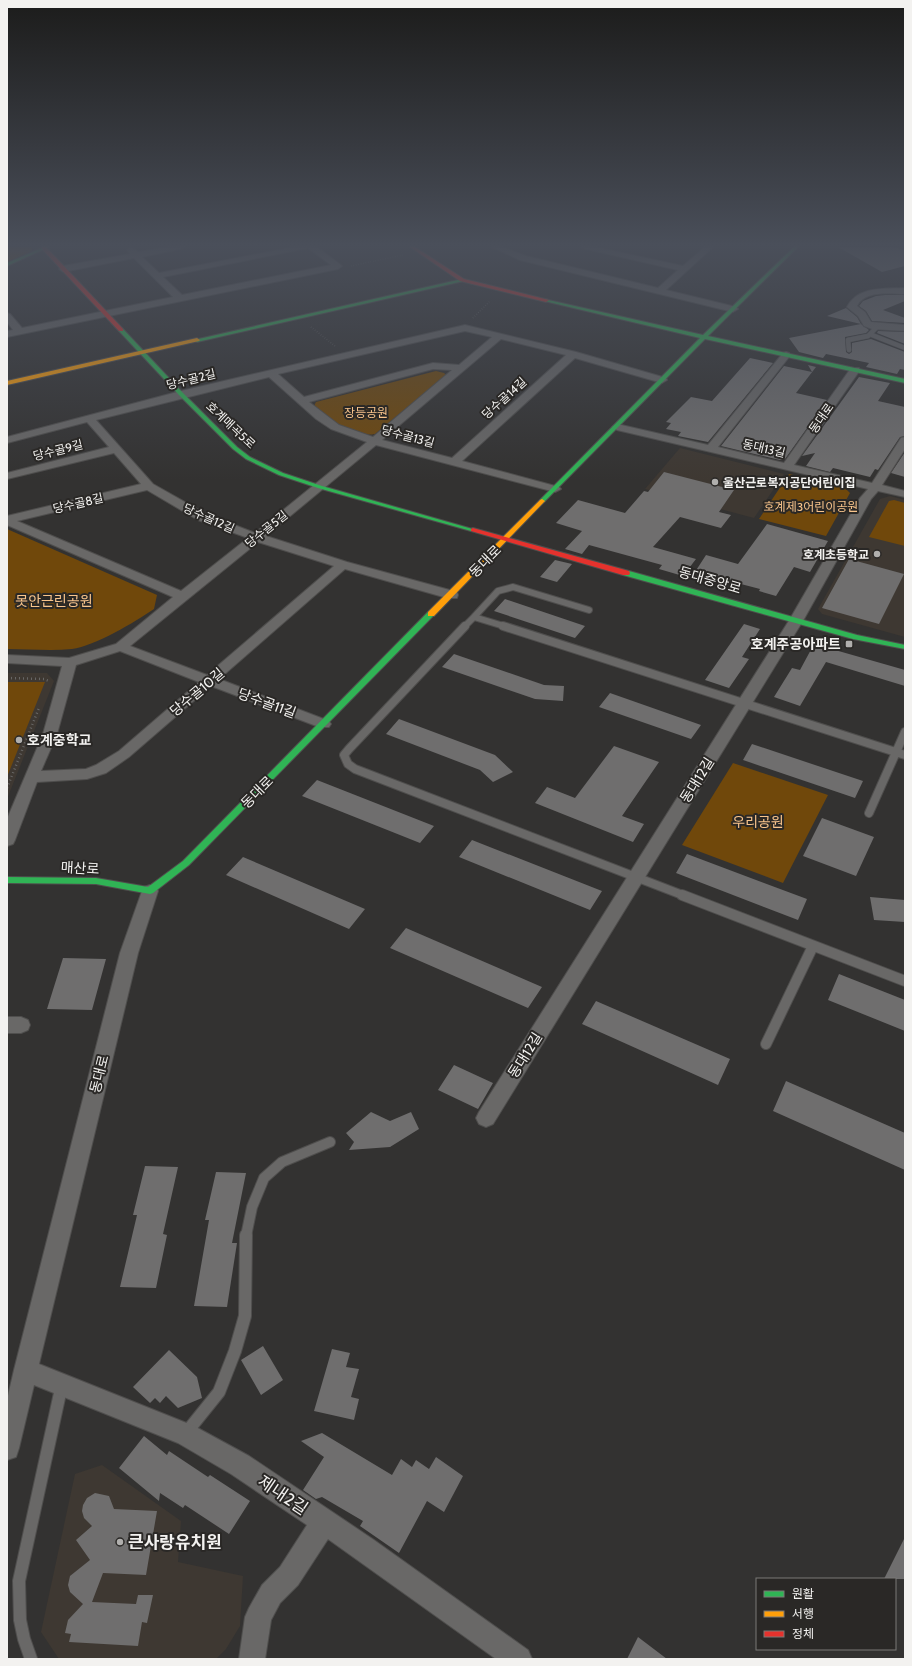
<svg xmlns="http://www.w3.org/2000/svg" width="912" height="1666" viewBox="0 0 912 1666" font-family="Cabin,'Noto Sans KR',sans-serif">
<rect width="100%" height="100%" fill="#333231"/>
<!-- built -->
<path fill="#3e3832" d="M 680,448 L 784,474 L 754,518 L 645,489 Z
M 890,496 L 905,500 L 905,637 L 822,614 L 818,609 L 880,499 Z
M 7,673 L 47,673 L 54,681 L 7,799 Z
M 102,1465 L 181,1521 L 178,1562 L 243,1576 L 240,1626 L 226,1649 L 216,1659 L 59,1659 L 41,1632 L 75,1474 Z"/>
<!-- green -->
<path fill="#70480b" d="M 7,247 L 31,247 L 32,248 L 32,251 L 7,262 Z
M 436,371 L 444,373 L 446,375 L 375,434 C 353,438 330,419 313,408 L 316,402 Z
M 789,474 L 844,487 L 850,493 L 826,536 L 759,519 Z
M 894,500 L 905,503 L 905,546 L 869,537 L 889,501 Z
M 7,529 L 157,595 L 154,609 C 135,622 95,646 72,649 C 51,651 28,649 7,649 Z
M 7,682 L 45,682 L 7,777 Z
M 733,763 L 828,795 L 783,883 L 682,845 Z"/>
<!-- building -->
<path fill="#6f6e6e" d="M 838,247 L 893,247 L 905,250 L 905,266 L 882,272 Z
M 885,295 L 905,295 L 905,301 L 883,310 L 905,318 L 905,323 L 872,321 L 866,311 L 859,306 L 863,301 L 876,296 Z
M 846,308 L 857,317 L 861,324 L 827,316 Z
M 861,324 L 869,330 L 866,333 L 845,337 L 846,352 L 849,354 L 852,352 L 852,343 L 871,339 L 905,352 L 905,370 L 900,369 L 897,374 L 866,367 L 869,363 L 826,354 L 823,358 L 799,352 L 789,338 Z
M 878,331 L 905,332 L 905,344 L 877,333 Z
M 750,358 L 773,363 L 708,442 L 678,436 L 681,432 L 666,429 L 671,423 L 666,422 L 691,397 L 712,401 Z
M 808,365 L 816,367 L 796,393 L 827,400 L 785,459 L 780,460 L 721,446 L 784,366 L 812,372 Z
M 859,377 L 890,383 L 878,401 L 905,407 L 905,436 L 900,437 L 878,470 L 875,469 L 870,477 L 833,468 L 830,472 L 806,466 L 815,453 L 802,456 Z
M 905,452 L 905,477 L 891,473 Z
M 664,472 L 734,490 L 719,512 L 731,515 L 721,528 L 680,517 L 653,547 L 696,559 L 683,576 L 659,569 L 662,565 L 589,545 L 582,554 L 565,549 L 582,531 L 556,523 L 578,500 L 625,513 L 644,491 L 648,492 Z
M 767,524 L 828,541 L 810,572 L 794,567 L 776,596 L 759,591 L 760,589 L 695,572 L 706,555 L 738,564 Z
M 849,559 L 904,574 L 879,624 L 822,608 Z
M 555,560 L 572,564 L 557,582 L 540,577 Z
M 505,599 L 585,626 L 575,638 L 494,611 Z
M 744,624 L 760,629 L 742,657 L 749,659 L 729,688 L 705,680 Z
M 814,644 L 905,670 L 905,686 L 826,662 L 800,706 L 774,697 L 792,668 L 800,670 Z
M 454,654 L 544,685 L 564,686 L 563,701 L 535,699 L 442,667 Z
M 610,693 L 701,725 L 691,739 L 599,707 Z
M 399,719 L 495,755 L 513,772 L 493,782 L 480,770 L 386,734 Z
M 752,744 L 863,781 L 855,798 L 743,760 Z
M 614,746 L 659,762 L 622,816 L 644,824 L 633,842 L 535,803 L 547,787 L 575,798 Z
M 317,780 L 434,826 L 420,843 L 302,796 Z
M 822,818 L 874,837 L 856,876 L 803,856 Z
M 472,840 L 602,891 L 590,910 L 459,857 Z
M 687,854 L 807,899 L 798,920 L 676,873 Z
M 243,857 L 365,909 L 349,929 L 226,875 Z
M 870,897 L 905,900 L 905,922 L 874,920 Z
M 406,928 L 542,987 L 528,1008 L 390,948 Z
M 63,958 L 106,959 L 92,1010 L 47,1009 Z
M 839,974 L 905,1000 L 905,1031 L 828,1000 Z
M 596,1001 L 730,1059 L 718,1085 L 582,1024 Z
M 454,1065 L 493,1083 L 478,1109 L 438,1090 Z
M 786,1081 L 905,1133 L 905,1170 L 773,1111 Z
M 371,1112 L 390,1121 L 411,1112 L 419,1129 L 390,1147 L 349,1150 L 354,1142 L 346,1133 Z
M 145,1166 L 178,1167 L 163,1234 L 167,1235 L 156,1288 L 120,1287 L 137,1215 L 133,1215 Z
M 216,1172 L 246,1173 L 232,1243 L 237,1243 L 227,1307 L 194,1306 L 209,1220 L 205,1220 Z
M 263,1346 L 283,1380 L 261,1395 L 241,1360 Z
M 332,1349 L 350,1353 L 346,1367 L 359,1369 L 351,1397 L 359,1399 L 354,1420 L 314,1411 Z
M 169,1350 L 197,1377 L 202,1398 L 178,1408 L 166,1396 L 160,1403 L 155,1398 L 150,1403 L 133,1387 Z
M 322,1433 L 392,1475 L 401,1459 L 412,1467 L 416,1460 L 429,1469 L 436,1457 L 463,1476 L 444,1512 L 427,1501 L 399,1553 L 360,1526 L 363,1521 L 322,1497 L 316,1499 L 303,1490 L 324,1457 L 301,1441 Z
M 144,1436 L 167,1455 L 169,1451 L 208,1477 L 210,1475 L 250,1501 L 229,1534 L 185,1505 L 183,1508 L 160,1493 L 159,1501 L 119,1468 Z
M 95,1493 L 109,1496 L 114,1509 L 157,1511 L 146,1575 L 103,1573 L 92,1602 L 136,1604 L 138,1595 L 153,1595 L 147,1623 L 142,1622 L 138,1646 L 69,1642 L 71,1634 L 65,1633 L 68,1620 L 83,1604 L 70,1592 L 68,1585 L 70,1576 L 90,1560 L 76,1540 L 92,1526 L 84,1518 L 82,1511 L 83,1505 L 87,1498 Z
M 905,1537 L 905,1579 L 884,1579 Z
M 638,1637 L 667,1659 L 627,1659 Z"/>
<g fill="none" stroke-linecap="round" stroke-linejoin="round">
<defs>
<path id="lane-far4" d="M 872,335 L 905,348
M 849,350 L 848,340 L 868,336 L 877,327"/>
<path id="lane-far3" d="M 474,617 L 498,591 L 513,587 L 589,610
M 464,627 L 474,617 L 507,627"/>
<path id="lane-far2" d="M 465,626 L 349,749 L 344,755 L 348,764 L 355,769 L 685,896
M 503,626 L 905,755
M 869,813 L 905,732"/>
<path id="lane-far1" d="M 682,895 L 905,981
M 766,1044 L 813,946
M 246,1236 L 252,1207 L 264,1178 L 282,1162 L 330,1142"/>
<path id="lane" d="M 186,1433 L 219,1392 L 235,1351 L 245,1316 L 246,1235
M 31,1659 L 24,1639 L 20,1620 L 19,1581 L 62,1384"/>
<path id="street" d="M 131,247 L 138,252 L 169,247 L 184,247 L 180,249 L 142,257 L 159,273 L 294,247 L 317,247 L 342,266 L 338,269 L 7,337 L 7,331 L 13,330 L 7,322 L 7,313 L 10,314 L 22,328 L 173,297 L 134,258 L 63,272 L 59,269 L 63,266 L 130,254 L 127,250 ZM 308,248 L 331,265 L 182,295 L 163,277 Z
M 492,247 L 502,247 L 526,256 L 658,288 L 678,270 L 586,249 L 582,247 L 595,247 L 683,266 L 705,247 L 713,247 L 666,290 L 736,307 L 738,309 L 733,312 L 520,260 Z
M 905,288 L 905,294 C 890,294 865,290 857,306 L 865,312 L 871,322 L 905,325 L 905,331 L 872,329 L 864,326 L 858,316 L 847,307 C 858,286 884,289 905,288 Z
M 465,325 L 576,352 L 666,378 L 667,380 L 662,383 L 575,358 L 462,461 L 559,487 L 561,489 L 555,492 L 376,445 L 266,536 L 347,562 L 457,592 L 458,595 L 457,598 L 447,598 L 345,569 L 219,679 L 329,721 L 331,724 L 329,727 L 319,727 L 211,686 L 129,757 L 106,773 L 87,779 L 37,782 L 15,840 L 13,844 L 7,846 L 7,819 L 43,734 L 62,666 L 7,663 L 7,655 L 69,658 L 116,644 L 173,597 L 7,525 L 7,516 L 141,484 L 114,453 L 7,479 L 7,473 L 109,447 L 87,422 L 7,443 L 7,437 L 181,391 ZM 465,331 L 492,337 L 459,365 L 433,363 L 304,397 L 278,374 ZM 501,339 L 566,355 L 452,458 L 382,440 ZM 433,369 L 452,370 L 373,437 L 339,425 L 309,402 ZM 269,377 L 316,419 L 331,429 L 367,442 L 255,533 L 206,514 L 153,484 L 96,420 ZM 147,490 L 198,520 L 248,538 L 181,591 L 17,521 ZM 258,542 L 334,566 L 207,675 L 130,646 ZM 120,651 L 199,682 L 119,751 L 96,765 L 86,769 L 41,771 L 57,734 L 76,665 Z
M 786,352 L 789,353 L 791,355 L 789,357 L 718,447 L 784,463 L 851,368 L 859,368 L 860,370 L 794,465 L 872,483 L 901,438 L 905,437 L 905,449 L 882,485 L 905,491 L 905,497 L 878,491 L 871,499 L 804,619 L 493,1124 L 486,1127 L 479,1124 L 476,1118 L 479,1112 L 790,619 L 860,498 L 868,489 L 617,430 L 612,427 L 617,424 L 708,445 L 783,353 Z
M 150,885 L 156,887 L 158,891 L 138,953 L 39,1364 L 194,1426 L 249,1456 L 374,1540 L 528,1650 L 532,1659 L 496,1659 L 328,1539 L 298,1585 L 280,1603 L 271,1620 L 265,1659 L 239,1659 L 245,1617 L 249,1608 L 262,1585 L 280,1567 L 307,1525 L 231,1474 L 178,1443 L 34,1385 L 19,1448 L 16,1457 L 7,1460 L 7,1400 L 14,1370 L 120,953 L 142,891 L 144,887 Z
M 7,1017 L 21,1017 L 28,1020 L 30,1025 L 28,1030 L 21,1033 L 7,1033 Z"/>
<path id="fast" d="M 44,247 L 49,247 L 7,266 L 7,263 Z
M 794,247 L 798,247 L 708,336 L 905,379 L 905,383 L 705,339 L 544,502 L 540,502 L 540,500 L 700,338 L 544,301 L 544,299 L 703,335 Z
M 462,279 L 464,279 L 464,281 L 197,342 L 194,340 Z
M 119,329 L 123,329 L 183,393 L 237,447 L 250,457 L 283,473 L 322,486 L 476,530 L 475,531 L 471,531 L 318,488 L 279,475 L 246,459 L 233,449 L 179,395 L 119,331 Z
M 623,571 L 629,571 L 857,635 L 905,645 L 905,649 L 853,639 L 623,575 Z
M 428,612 L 434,612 L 435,614 L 189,865 L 153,893 L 150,894 L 96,884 L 7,883 L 7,877 L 96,878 L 148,887 L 183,861 Z"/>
<path id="slow" d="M 197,338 L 200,340 L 199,341 L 7,385 L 7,381 Z
M 542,499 L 545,501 L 544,502 L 434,616 L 428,616 L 428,612 L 540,500 Z"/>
<path id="jam" d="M 42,247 L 46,247 L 123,329 L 123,331 L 119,331 L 42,249 Z
M 410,247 L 415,247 L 464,279 L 549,300 L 546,302 L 460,281 Z
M 473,528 L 629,571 L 630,573 L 629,575 L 623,575 L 471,531 L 471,529 Z"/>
</defs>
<!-- lane-far4 casing -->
<use href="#lane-far4" stroke="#4f4e4d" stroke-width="5.5"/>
<!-- lane-far3 casing -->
<use href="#lane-far3" stroke="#4f4e4d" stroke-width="8"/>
<!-- lane-far2 casing -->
<use href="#lane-far2" stroke="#4f4e4d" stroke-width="10"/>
<!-- lane-far1 casing -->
<use href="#lane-far1" stroke="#4f4e4d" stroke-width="12"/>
<!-- lane casing -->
<use href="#lane" stroke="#4f4e4d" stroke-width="14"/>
<!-- street casing -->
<use href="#street" stroke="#4f4e4d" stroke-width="2"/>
<!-- fast casing -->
<use href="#fast" stroke="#4f4e4d" stroke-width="2"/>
<!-- slow casing -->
<use href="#slow" stroke="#4f4e4d" stroke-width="2"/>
<!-- jam casing -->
<use href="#jam" stroke="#4f4e4d" stroke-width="2"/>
<!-- path-far1 -->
<path stroke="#686766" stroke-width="1.5" stroke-dasharray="0.5 2" stroke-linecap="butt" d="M 351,266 L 403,255
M 473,318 L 490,301
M 311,327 L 335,346"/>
<!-- path -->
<path stroke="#686766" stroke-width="2.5" stroke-dasharray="1 3" stroke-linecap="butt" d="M 7,678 L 44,679 L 49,681
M 7,788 L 39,708"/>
<!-- lane-far4 -->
<use href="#lane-far4" stroke="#696867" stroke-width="4.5"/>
<!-- lane-far3 -->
<use href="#lane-far3" stroke="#696867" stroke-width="6"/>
<!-- lane-far2 -->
<use href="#lane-far2" stroke="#696867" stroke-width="8"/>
<!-- lane-far1 -->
<use href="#lane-far1" stroke="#696867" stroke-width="10"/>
<!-- lane -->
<use href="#lane" stroke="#696867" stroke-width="12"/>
<!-- street -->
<use href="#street" fill="#696867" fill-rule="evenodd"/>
<!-- fast -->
<use href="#fast" fill="#30b455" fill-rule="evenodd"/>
<!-- slow -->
<use href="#slow" fill="#ff9f0a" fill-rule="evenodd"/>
<!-- jam -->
<use href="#jam" fill="#e5322d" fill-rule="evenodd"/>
</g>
<!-- sky -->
<linearGradient id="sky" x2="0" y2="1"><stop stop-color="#1c1c1b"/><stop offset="0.51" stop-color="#4a4f5a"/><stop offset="1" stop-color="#4a4f5a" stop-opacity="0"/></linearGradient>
<rect width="912" height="480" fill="url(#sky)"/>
<!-- markers -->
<g fill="#b0afad" stroke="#2a2826" stroke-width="1.5">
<circle cx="715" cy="482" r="4"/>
<circle cx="877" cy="554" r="4"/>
<rect x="845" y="640" width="8" height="8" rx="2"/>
<circle cx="19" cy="740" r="4"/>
<circle cx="120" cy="1542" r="4"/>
</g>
<g text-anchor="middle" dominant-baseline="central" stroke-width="4" stroke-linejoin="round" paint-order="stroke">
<!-- far-street labels -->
<g font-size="12" fill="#f3f2f0" stroke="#2a2826">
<text transform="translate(191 379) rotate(-14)">당수골2길</text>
<text transform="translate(504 398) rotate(-42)">당수골14길</text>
<text transform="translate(821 418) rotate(-55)">동대로</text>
<text transform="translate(231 425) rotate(43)">호계매곡5로</text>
<text transform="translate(408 436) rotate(15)">당수골13길</text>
<text transform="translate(764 448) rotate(13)">동대13길</text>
<text transform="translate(58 450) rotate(-14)">당수골9길</text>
<text transform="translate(78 503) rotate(-13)">당수골8길</text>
<text transform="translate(209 518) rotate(24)">당수골12길</text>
<text transform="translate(266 529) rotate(-39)">당수골5길</text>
</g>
<!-- far-park labels -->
<g font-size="12" fill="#f9c58c" stroke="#2a2826">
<text x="366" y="412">장등공원</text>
<text x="811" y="506">호계제3어린이공원</text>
</g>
<!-- far-poi labels -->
<g font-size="12" font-weight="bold" fill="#f3f2f0" stroke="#2a2826" text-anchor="start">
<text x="723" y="482">울산근로복지공단어린이집</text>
<text x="869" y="554" text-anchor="end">호계초등학교</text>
</g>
<!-- street labels -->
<g font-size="14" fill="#f3f2f0" stroke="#2a2826">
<text transform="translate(485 561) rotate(-45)">동대로</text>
<text transform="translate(710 580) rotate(16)">동대중앙로</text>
<text transform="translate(197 692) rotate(-40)">당수골10길</text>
<text transform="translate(267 703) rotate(20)">당수골11길</text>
<text transform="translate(697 780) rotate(-58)">동대12길</text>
<text transform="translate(257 792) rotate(-45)">동대로</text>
<text transform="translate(80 868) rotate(3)">매산로</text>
<text transform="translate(525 1055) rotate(-58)">동대12길</text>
<text transform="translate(99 1074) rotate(-76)">동대로</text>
</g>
<!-- park labels -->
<g font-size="14" fill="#f9c58c" stroke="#2a2826">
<text x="54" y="601">못안근린공원</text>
<text x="758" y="822">우리공원</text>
</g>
<!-- poi labels -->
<g font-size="14" font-weight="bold" fill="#f3f2f0" stroke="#2a2826" text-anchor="end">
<text x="841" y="644">호계주공아파트</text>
<text x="27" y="740" text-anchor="start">호계중학교</text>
</g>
<!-- near-street labels -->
<g font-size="17" fill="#f3f2f0" stroke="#2a2826">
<text transform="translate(283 1495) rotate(34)">제내2길</text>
</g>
<!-- near-poi labels -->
<g font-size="17" font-weight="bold" fill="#f3f2f0" stroke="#2a2826" text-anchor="start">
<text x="128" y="1542">큰사랑유치원</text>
</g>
</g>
<!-- border -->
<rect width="912" height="1666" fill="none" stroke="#f3f2f0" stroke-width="16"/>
<!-- legend -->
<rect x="756" y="1578" width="140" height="72" fill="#2a2826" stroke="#7a7977"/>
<rect x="764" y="1591" width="20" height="6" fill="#30b455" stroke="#7a7977"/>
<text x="792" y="1598" font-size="12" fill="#f3f2f0">원활</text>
<rect x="764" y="1611" width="20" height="6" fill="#ff9f0a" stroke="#7a7977"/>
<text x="792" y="1618" font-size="12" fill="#f3f2f0">서행</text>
<rect x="764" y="1631" width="20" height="6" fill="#e5322d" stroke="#7a7977"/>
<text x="792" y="1638" font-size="12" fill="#f3f2f0">정체</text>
</svg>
